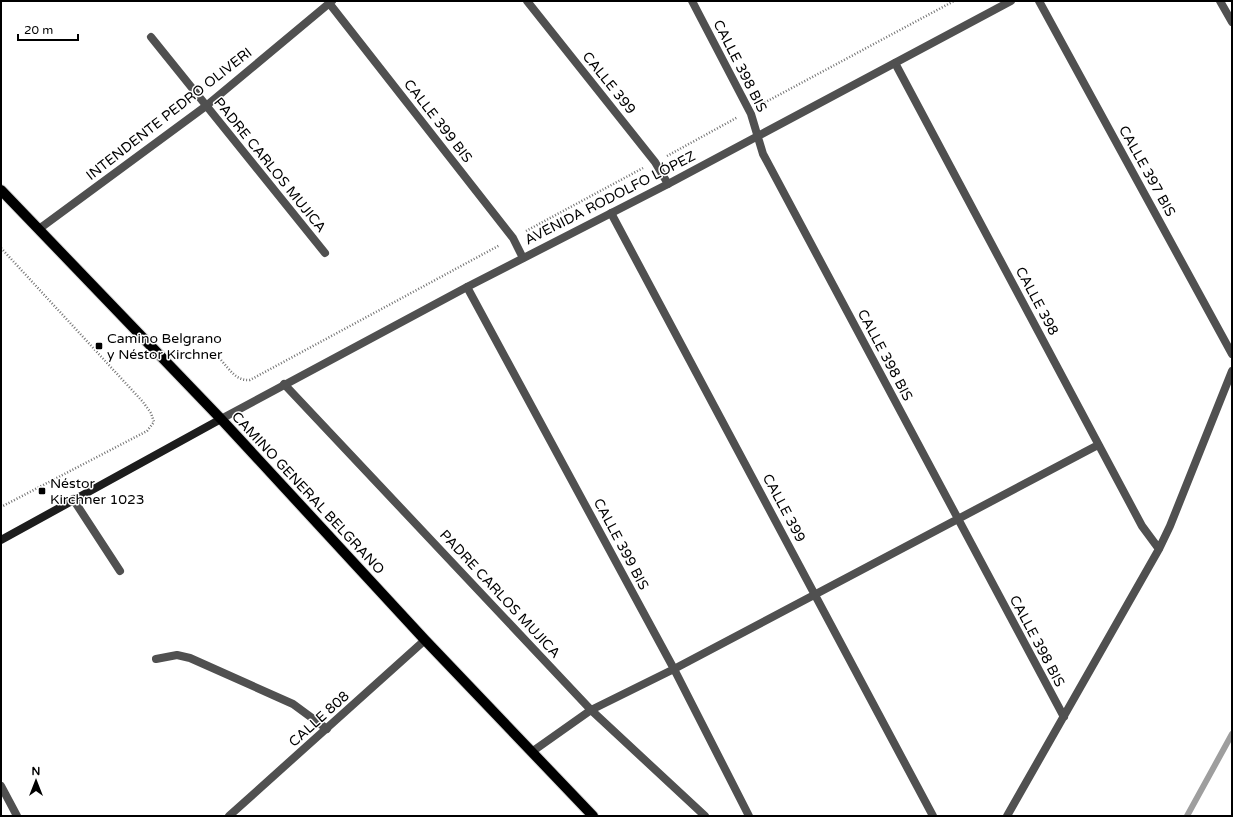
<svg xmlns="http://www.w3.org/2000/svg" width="1233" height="817" viewBox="0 0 1233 817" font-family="'Varela Round',sans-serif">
<rect width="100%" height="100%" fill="#fff"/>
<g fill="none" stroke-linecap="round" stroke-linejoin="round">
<!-- stream -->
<path stroke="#9e9e9e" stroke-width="6" d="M 1187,816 L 1232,734"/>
<defs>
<path id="primary" d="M 1,190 L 221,419 L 425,640 L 593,816"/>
</defs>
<!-- primary casing -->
<use href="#primary" stroke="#dbdbdb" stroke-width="12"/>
<!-- path -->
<path stroke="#727272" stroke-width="2.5" stroke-dasharray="1 2" stroke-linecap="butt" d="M 762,104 L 954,1
M 667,156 L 738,117
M 526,231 L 643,168
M 1,248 L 143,402 L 151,413 L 154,422 L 147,431 L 1,507
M 221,360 C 230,370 236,381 250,380 L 500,245"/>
<!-- service -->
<path stroke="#505050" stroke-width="8" d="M 73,499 L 120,571
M 156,659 L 177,655 L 190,658 L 293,704 L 327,729"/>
<!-- minor -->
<path stroke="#505050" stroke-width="8" d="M 527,1 L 655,162 L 668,184
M 692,1 L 751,114 L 763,154 L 1064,717
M 1039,1 L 1232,354
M 1220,1 L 1232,22
M 329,3 L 513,238 L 523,258
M 151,37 L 325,253
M 895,63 L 1142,526 L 1159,549
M 611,213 L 933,816
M 39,229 L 206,106 L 332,1
M 467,287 L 674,669 L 749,816
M 284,384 L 591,710 L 705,816
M 533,751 L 591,710 L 674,669 L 1098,445
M 1,786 L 17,816
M 229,816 L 425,640
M 1007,816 L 1159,549 L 1170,526 L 1232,371"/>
<!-- tertiary -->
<path stroke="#505050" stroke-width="8" d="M 221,419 L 467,287 L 668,184 L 1011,1"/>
<!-- secondary -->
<path stroke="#1d1d1d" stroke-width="8" d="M 1,540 L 221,419"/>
<!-- primary -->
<use href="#primary" stroke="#000" stroke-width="10"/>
</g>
<!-- markers -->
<g fill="#000" stroke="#fff" stroke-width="1.5">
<rect x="95" y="342" width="8" height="8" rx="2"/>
<rect x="38" y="487" width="8" height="8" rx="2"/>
</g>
<g text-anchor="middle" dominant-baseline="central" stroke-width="3" stroke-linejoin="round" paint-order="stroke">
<!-- street labels -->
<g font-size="14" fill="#000" stroke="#fff">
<text transform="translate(740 66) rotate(63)">CALLE 398 BIS</text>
<text transform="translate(609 83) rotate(51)">CALLE 399</text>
<text transform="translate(169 114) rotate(-38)">INTENDENTE PEDRO OLIVERI</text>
<text transform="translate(438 121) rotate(52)">CALLE 399 BIS</text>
<text transform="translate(270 165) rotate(51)">PADRE CARLOS MUJICA</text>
<text transform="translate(1147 171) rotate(61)">CALLE 397 BIS</text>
<text transform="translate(610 198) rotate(-27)">AVENIDA RODOLFO LÓPEZ</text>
<text transform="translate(1037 301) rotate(62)">CALLE 398</text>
<text transform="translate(885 355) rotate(62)">CALLE 398 BIS</text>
<text transform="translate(308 493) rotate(47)">CAMINO GENERAL BELGRANO</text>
<text transform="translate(784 508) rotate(62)">CALLE 399</text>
<text transform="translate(621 544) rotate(62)">CALLE 399 BIS</text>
<text transform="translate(500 594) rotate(47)">PADRE CARLOS MUJICA</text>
<text transform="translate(1037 641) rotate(62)">CALLE 398 BIS</text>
<text transform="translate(319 719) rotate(-42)">CALLE 808</text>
</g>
<!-- poi labels -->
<g font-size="14" fill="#000" stroke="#fff" text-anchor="start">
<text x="107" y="338">Camino Belgrano<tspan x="107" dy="16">y Néstor Kirchner</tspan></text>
<text x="50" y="483">Néstor<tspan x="50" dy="16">Kirchner 1023</tspan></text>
</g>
</g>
<!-- border -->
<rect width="1233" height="817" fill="none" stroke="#000000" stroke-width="4"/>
<!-- north arrow -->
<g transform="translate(36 781)" stroke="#ffffff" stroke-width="3" paint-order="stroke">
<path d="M0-3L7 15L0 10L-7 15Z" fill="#000000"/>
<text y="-6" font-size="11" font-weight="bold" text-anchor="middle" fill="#000000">N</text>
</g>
<!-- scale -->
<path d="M18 34v6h60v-6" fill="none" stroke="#000000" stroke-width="2"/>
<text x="24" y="34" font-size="12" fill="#000000" stroke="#ffffff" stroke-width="3" paint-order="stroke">20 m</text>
</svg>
